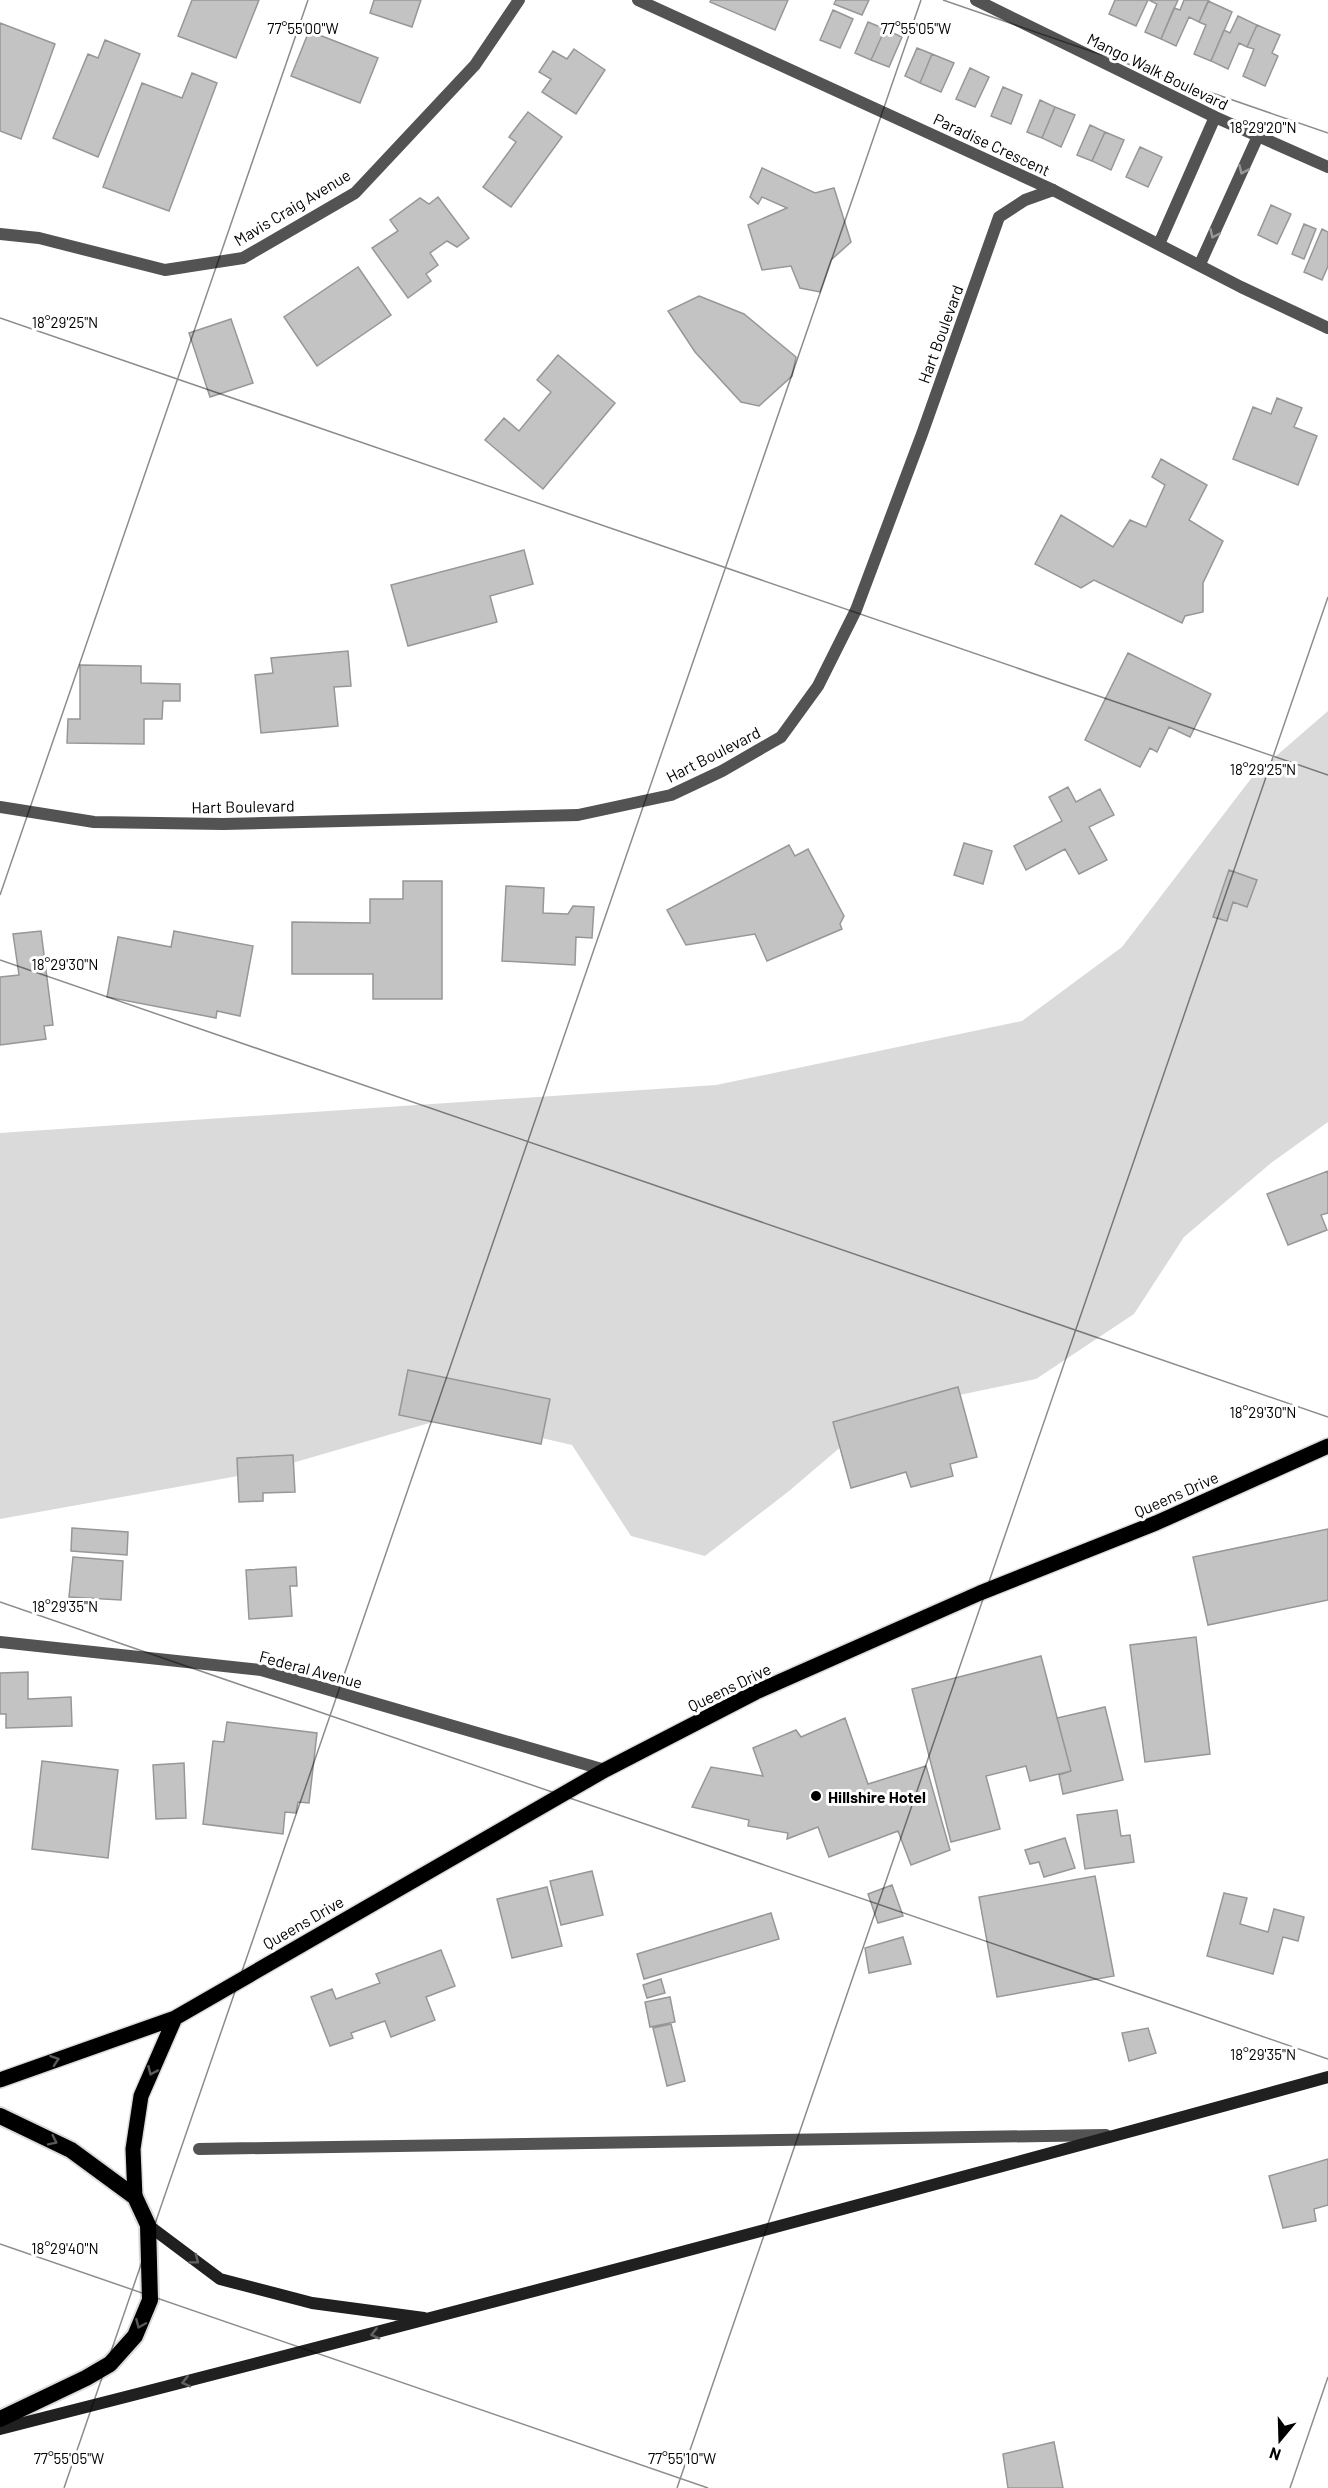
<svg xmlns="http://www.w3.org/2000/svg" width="1328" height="2488" viewBox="0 0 1328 2488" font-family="Barlow,sans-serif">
<rect width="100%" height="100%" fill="#fff"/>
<!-- green -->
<path fill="#dadada" d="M 1328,711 L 1328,1122 L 1271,1163 L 1184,1237 L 1134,1314 L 1036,1379 L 883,1411 L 789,1491 L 705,1556 L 631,1536 L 572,1445 L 450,1417 L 265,1471 L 0,1519 L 0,1133 L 716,1085 L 1022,1021 L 1122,947 L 1253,776 Z"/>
<!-- building -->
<path fill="#c3c3c3" stroke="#979797" stroke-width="1.5" d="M 192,0 L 259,0 L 236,58 L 178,36 Z
M 374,0 L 421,0 L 412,27 L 370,13 Z
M 711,0 L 788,0 L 775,30 L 710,2 Z
M 836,0 L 869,0 L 862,15 L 834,4 Z
M 1115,0 L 1148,0 L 1136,26 L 1109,14 Z
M 1149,0 L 1178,0 L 1161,39 L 1145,32 L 1157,4 Z
M 1184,0 L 1209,0 L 1199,22 L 1189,17 L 1176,46 L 1161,39 L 1174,8 L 1180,10 Z
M 1208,1 L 1232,12 L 1211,61 L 1194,54 L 1206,25 L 1199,22 Z
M 833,10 L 853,19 L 840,48 L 820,40 Z
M 1238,16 L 1257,25 L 1247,47 L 1239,43 L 1228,69 L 1211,61 L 1224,30 L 1230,33 Z
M 868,22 L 885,29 L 871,60 L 855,53 Z
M 0,23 L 55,44 L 21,139 L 0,131 Z
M 1257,25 L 1280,35 L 1272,53 L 1278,56 L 1265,86 L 1243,76 L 1254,49 L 1247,47 Z
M 885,29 L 902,37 L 889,67 L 871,60 Z
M 309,31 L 378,58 L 360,103 L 291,76 Z
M 105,40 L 140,54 L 98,157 L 53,138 L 88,54 L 98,58 Z
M 917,48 L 932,54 L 920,83 L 905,76 Z
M 574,49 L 605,70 L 576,114 L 542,92 L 551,79 L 539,72 L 553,51 L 567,59 Z
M 932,54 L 954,63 L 941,92 L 920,83 Z
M 970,68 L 989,77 L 975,107 L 956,99 Z
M 192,73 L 217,83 L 169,211 L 103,187 L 142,83 L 182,98 Z
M 1003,87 L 1022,95 L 1011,124 L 991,116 Z
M 1040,100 L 1055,107 L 1042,138 L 1027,132 Z
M 1055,107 L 1075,115 L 1061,147 L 1042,138 Z
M 528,112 L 562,137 L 511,207 L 483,187 L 516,142 L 509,137 Z
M 1090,125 L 1105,132 L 1092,161 L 1077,155 Z
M 1105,132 L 1124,140 L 1111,170 L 1092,161 Z
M 1140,147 L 1162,157 L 1148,187 L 1126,177 Z
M 762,168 L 815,193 L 834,188 L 851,242 L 831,260 L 820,292 L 800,288 L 791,266 L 762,270 L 748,225 L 787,208 L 762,197 L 758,204 L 750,197 Z
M 438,197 L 469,238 L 457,247 L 447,241 L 430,253 L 438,265 L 426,274 L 431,281 L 408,298 L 372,248 L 398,231 L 390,220 L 420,198 L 429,204 Z
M 1271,205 L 1291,214 L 1277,244 L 1258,235 Z
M 1304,224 L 1316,229 L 1304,259 L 1292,254 Z
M 1322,229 L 1328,232 L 1328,266 L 1322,280 L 1304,272 Z
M 358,267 L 391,315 L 317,366 L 284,317 Z
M 699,296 L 744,314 L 796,357 L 792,376 L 759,406 L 741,402 L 695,352 L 668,311 Z
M 231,319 L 253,383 L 210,397 L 189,333 Z
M 558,355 L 615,403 L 543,489 L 485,440 L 504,418 L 519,431 L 551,392 L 537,380 Z
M 1277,398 L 1302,408 L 1294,427 L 1317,436 L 1298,485 L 1233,459 L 1253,407 L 1271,414 Z
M 1161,459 L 1207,485 L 1189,520 L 1223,541 L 1203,583 L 1203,612 L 1185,616 L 1182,623 L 1094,580 L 1081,588 L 1035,564 L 1061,515 L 1113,547 L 1130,520 L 1146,527 L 1165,485 L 1152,477 Z
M 524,550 L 533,584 L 490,596 L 497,622 L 408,646 L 391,585 Z
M 348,651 L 351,686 L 334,687 L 338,726 L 261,733 L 255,675 L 273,673 L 271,658 Z
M 1128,653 L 1211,694 L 1190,737 L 1169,727 L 1157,752 L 1150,748 L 1140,767 L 1085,740 Z
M 80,665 L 141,666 L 141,683 L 180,684 L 180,701 L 163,701 L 162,719 L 144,719 L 144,744 L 67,743 L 68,719 L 80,719 Z
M 1068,787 L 1076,802 L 1100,789 L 1114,815 L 1089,827 L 1107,860 L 1079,874 L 1065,849 L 1026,870 L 1014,846 L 1062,821 L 1049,797 Z
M 964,843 L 992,851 L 983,884 L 954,875 Z
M 789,845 L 795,856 L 808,849 L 844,916 L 840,924 L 842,929 L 767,961 L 755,934 L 686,945 L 667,910 Z
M 1229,870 L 1257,880 L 1247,907 L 1233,902 L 1227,921 L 1213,917 Z
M 403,881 L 442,881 L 442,999 L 373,999 L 373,974 L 292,974 L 292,922 L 370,923 L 370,899 L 403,899 Z
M 506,886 L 544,888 L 543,913 L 568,914 L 573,906 L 594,907 L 592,938 L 576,937 L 575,965 L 502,961 Z
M 41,931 L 53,1025 L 44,1026 L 46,1039 L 0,1045 L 0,977 L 19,975 L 13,934 Z
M 174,931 L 253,946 L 240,1016 L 217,1011 L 216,1018 L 107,997 L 118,937 L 171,947 Z
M 1328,1171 L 1328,1213 L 1321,1215 L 1327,1230 L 1288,1245 L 1267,1194 Z
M 408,1370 L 550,1399 L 541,1444 L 399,1415 Z
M 958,1387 L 977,1457 L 950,1464 L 953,1476 L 911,1487 L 906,1472 L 851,1488 L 833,1422 Z
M 293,1455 L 295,1492 L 263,1493 L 263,1501 L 239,1502 L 237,1458 Z
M 72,1528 L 128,1532 L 127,1555 L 71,1551 Z
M 1328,1529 L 1328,1600 L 1208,1625 L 1193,1557 Z
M 73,1557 L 123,1561 L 121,1600 L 69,1597 Z
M 296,1567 L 297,1586 L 290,1586 L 292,1616 L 249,1619 L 246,1570 Z
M 1196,1637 L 1210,1754 L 1145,1762 L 1130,1645 Z
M 1041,1656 L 1071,1771 L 1030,1781 L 1026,1766 L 986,1776 L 1000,1829 L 951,1842 L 912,1689 Z
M 28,1672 L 28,1699 L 71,1697 L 72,1726 L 6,1728 L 6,1714 L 0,1714 L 0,1673 Z
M 1105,1707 L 1123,1780 L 1063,1794 L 1059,1775 L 1071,1771 L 1057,1718 Z
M 845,1718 L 868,1784 L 926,1766 L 950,1850 L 911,1865 L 898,1831 L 829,1857 L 818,1827 L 787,1839 L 788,1833 L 748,1826 L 749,1820 L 692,1807 L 711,1767 L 763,1776 L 753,1748 L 796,1730 L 801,1737 Z
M 227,1722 L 317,1733 L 309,1803 L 298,1802 L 296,1813 L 285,1812 L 283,1834 L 203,1824 L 213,1741 L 224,1742 Z
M 42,1761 L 118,1770 L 108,1858 L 32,1849 Z
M 184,1763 L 186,1818 L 156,1819 L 153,1765 Z
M 1117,1810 L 1121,1836 L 1130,1835 L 1134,1862 L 1085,1869 L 1077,1815 Z
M 1065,1838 L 1075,1868 L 1044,1877 L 1039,1862 L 1030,1864 L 1025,1850 Z
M 592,1871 L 603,1915 L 561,1925 L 550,1881 Z
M 1095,1876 L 1114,1976 L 997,1997 L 979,1897 Z
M 892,1885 L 903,1916 L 878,1923 L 868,1894 Z
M 547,1887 L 562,1946 L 512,1958 L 497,1899 Z
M 1224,1893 L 1247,1898 L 1240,1924 L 1268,1932 L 1274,1909 L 1304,1917 L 1298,1941 L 1283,1937 L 1273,1974 L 1207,1956 Z
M 771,1913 L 779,1939 L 644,1979 L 637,1954 Z
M 903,1937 L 911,1964 L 869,1973 L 865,1948 Z
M 441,1950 L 455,1986 L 426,1997 L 435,2020 L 391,2037 L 385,2021 L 351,2033 L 353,2038 L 330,2046 L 311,1997 L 332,1989 L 336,1999 L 380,1983 L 376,1974 Z
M 661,1979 L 665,1993 L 647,1998 L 643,1985 Z
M 670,1997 L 675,2022 L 650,2027 L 645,2002 Z
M 671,2024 L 685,2081 L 667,2086 L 653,2028 Z
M 1148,2028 L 1156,2053 L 1129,2061 L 1122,2033 Z
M 1328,2159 L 1328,2205 L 1314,2209 L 1316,2221 L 1283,2228 L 1269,2176 Z
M 1054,2442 L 1063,2488 L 1008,2488 L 1003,2454 Z"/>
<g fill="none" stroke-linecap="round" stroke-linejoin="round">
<defs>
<path id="primary" d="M 0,2080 L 175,2018 L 605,1770 L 756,1692 L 980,1593 L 1156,1523 L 1328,1446
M 135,2197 L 133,2149 L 141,2096 L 175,2018"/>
<path id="trunk" d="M 0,2116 L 71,2150 L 135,2197 L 148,2225 L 150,2300 L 135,2336 L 110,2364 L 86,2378 L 0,2419"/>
</defs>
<!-- primary casing -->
<use href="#primary" stroke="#dbdbdb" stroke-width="18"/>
<!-- trunk casing -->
<use href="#trunk" stroke="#dbdbdb" stroke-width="20"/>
<!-- minor -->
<path stroke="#535353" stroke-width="12" d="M 976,0 L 1215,117 L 1328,167
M 0,234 L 39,238 L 165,270 L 243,258 L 355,193 L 475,65 L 519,0
M 1159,244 L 1215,117
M 1200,264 L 1258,136
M 0,807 L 94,822 L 223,824 L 578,815 L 671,795 L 722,771 L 781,737 L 818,686 L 856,610 L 922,434 L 999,217 L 1025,200 L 1053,190
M 0,1642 L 261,1670 L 605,1770
M 199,2149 L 1106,2135"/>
<!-- tertiary -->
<path stroke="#535353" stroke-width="12" d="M 638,0 L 1053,190 L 1241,287 L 1328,328"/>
<!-- secondary -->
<path stroke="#202020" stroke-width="12" d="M 148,2225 L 220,2279 L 312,2303 L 424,2318
M 0,2429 C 444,2316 887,2199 1328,2077"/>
<!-- primary -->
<use href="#primary" stroke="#000" stroke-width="15"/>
<!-- trunk -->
<use href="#trunk" stroke="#000" stroke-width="16"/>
</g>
<!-- one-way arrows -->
<defs><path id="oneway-chevron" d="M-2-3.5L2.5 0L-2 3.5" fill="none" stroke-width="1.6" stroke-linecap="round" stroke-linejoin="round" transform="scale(1.5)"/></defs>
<g stroke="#989898">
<use href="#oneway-chevron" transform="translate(1243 170) rotate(114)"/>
<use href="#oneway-chevron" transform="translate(1214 234) rotate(115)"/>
</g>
<g stroke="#595959">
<use href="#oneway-chevron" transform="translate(55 2060) rotate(-19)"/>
<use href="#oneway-chevron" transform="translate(152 2071) rotate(114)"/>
<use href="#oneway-chevron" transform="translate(53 2141) rotate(26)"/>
<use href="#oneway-chevron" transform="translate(140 2324) rotate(113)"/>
</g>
<g stroke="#636363">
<use href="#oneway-chevron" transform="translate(195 2260) rotate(37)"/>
<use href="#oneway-chevron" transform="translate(375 2334) rotate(166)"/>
<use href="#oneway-chevron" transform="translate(186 2382) rotate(166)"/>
</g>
<!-- ticks -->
<path fill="none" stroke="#000" stroke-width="1.5" stroke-opacity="0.45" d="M 943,0 L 1328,133M 0,318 L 1328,775M 0,895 L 308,0M 0,960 L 1328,1417M 0,1602 L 1328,2059M 0,2244 L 708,2488M 64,2488 L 921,0M 677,2488 L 1328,597M 1290,2488 L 1328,2377"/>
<!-- markers -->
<circle fill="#000" stroke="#fff" stroke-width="2" cx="816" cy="1796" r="6"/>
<g text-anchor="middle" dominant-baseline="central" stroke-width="6" stroke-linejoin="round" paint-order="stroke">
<!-- street labels -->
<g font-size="16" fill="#000" stroke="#fff">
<text transform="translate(1158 71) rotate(26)">Mango Walk Boulevard</text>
<text transform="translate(992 144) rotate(25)">Paradise Crescent</text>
<text transform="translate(292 207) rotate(-31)">Mavis Craig Avenue</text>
<text transform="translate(940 334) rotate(-70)">Hart Boulevard</text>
<text transform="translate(713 754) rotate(-27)">Hart Boulevard</text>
<text transform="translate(243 806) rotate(-1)">Hart Boulevard</text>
<text transform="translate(1176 1494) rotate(-24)">Queens Drive</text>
<text transform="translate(311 1669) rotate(15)">Federal Avenue</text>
<text transform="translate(729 1687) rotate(-26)">Queens Drive</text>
<text transform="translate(303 1922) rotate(-30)">Queens Drive</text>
</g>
<!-- poi labels -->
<g font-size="16" font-weight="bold" fill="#000" stroke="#fff" text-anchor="start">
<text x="828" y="1796">Hillshire Hotel</text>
</g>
</g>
<g font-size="15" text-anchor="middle" fill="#000" stroke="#fff" stroke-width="6" stroke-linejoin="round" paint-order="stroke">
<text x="303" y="34">77°55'00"W</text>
<text x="916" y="34">77°55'05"W</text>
<text x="1263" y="133">18°29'20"N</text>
<text x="65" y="328">18°29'25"N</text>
<text x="1263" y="775">18°29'25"N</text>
<text x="65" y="970">18°29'30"N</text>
<text x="1263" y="1418">18°29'30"N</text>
<text x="65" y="1612">18°29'35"N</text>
<text x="1263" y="2060">18°29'35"N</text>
<text x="65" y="2254">18°29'40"N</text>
<text x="69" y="2464">77°55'05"W</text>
<text x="682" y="2464">77°55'10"W</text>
</g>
<!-- north arrow -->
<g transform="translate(1280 2440) rotate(199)" stroke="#ffffff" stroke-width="4.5" paint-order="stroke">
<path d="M0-4.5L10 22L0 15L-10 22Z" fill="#000000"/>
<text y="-9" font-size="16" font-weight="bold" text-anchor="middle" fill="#000000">N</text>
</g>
</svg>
